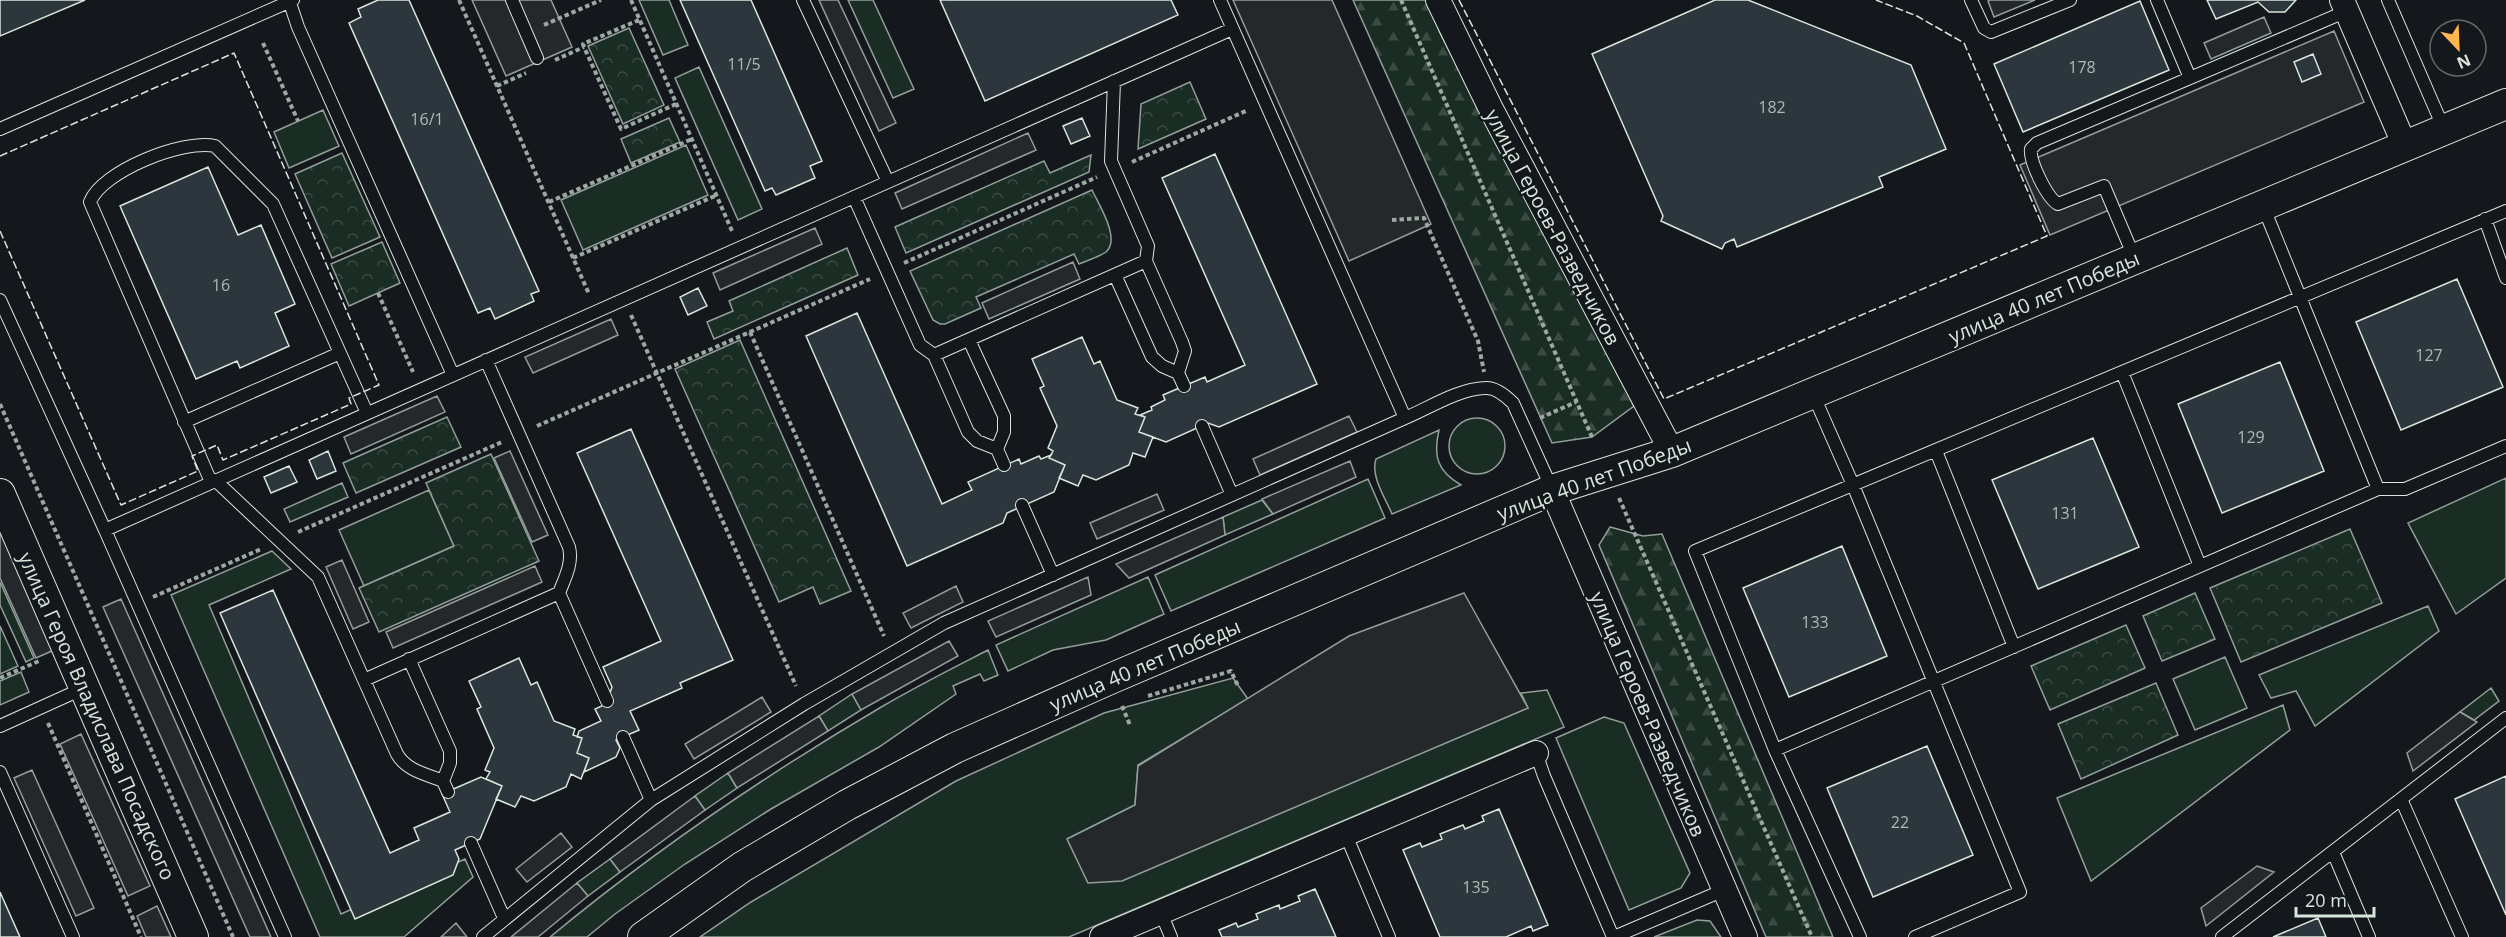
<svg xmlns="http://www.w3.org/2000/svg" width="2506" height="937" viewBox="0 0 2506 937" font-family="'Open Sans',sans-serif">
<defs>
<pattern id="forest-firs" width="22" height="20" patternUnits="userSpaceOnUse" patternTransform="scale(1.5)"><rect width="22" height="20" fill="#1a2d24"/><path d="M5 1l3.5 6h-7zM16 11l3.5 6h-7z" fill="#3b4b43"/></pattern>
<pattern id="park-crowns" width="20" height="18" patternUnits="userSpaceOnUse" patternTransform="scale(1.5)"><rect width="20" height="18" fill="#1a2d24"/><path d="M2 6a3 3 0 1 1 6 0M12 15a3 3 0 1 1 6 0" fill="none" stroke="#3b4b43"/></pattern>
</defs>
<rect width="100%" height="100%" fill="#14181c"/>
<!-- grass -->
<path fill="#1a2d24" stroke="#939e99" stroke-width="1.5" d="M 639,0 L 669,0 L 688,45 L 663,55 Z
M 848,0 L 873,0 L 914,89 L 893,98 Z
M 699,67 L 762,209 L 738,220 L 675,78 Z
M 323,110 L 339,146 L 289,168 L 274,132 Z
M 686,145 L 708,195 L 583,250 L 561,200 Z
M1449 446a28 28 0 1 1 56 0a28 28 0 1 1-56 0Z
M 1439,430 C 1433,456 1437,471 1461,485 L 1392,514 C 1386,499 1370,476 1376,459 Z
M 2506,478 L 2506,578 L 2456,614 L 2408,523 Z
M 1368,479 L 1385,518 L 1171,611 L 1155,575 Z
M 342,483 L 348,497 L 290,522 L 284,509 Z
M 429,490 L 454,546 L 364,586 L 339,530 Z
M 1262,500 L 1273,514 L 1225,535 L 1223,517 Z
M 272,551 L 291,569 L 209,605 L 341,914 L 465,859 L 473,877 L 404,937 L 320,937 L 171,595 Z
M 1148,577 L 1164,614 L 1106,640 L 1053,650 L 1008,671 L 996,645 Z
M 0,582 L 34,658 L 26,662 L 0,605 Z
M 2428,606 L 2439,631 L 2315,726 L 2296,691 L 2271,698 L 2259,675 Z
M 0,626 L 18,666 L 0,674 Z
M 988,650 L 998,675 L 984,681 L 980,674 L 953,686 L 956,694 L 879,747 L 771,809 L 685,864 L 615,914 L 587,937 L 550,937 C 654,851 767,774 883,706 C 917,686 953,668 988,650 Z
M 2225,657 L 2247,708 L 2195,730 L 2173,679 Z
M 21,672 L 29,692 L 0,705 L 0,681 Z
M 1233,678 L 1248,699 L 1138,765 L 1135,805 L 1067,839 L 1528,708 L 1521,693 L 1547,690 L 1564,727 L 1069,937 L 700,937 L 751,902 L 956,781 L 1104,713 Z
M 2491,688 L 2499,701 L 2474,720 L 2460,712 Z
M 852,694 L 861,710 L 828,731 L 819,716 Z
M 2283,705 L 2290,730 L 2091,881 L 2057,798 Z
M 1604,717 L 1624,723 L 1690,873 L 1681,888 L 1629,910 L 1556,738 Z
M 728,773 L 737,788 L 705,810 L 695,796 Z
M 610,859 L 620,872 L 588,896 L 577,883 Z
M 1697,920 L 1710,921 L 1721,937 L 1654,937 Z"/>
<!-- forest -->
<path fill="url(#forest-firs)" stroke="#939e99" stroke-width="1.5" d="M 1353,0 L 1427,0 L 1440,33 L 1634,406 L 1592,437 L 1552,443 Z
M 1610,527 L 1643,536 L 1662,534 L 1833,937 L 1766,937 L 1599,545 Z"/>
<!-- park -->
<path fill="url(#park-crowns)" stroke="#939e99" stroke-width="1.5" d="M 629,28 L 664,105 L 623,124 L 588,46 Z
M 1190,82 L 1206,119 L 1138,149 L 1141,104 Z
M 669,118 L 680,142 L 631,163 L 621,139 Z
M 342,153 L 380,237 L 332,258 L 295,174 Z
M 1091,155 L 1089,172 L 906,253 L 895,227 L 1044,161 L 1050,173 Z
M 1092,190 C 1099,205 1121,239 1106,252 C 1099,257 1088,260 1079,264 L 1074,254 L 976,297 L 981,308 L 945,324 L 940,324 L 933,320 L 910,271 Z
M 382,242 L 400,283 L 349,306 L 331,264 Z
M 847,248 L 858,275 L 714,339 L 707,322 L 733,311 L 729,301 Z
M 740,340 L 851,591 L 820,604 L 813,587 L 779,602 L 675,369 Z
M 447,417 L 461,447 L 356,493 L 343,463 Z
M 491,454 L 539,561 L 379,632 L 359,588 L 454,546 L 426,483 Z
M 2350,529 L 2382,603 L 2241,662 L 2210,588 Z
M 2195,593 L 2215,639 L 2162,661 L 2143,616 Z
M 2126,625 L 2145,668 L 2050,710 L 2031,666 Z
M 2156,683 L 2178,735 L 2081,779 L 2058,724 Z"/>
<!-- parking -->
<path fill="#24282b" stroke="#939e99" stroke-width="1.5" d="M 472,0 L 551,0 L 572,47 L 506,76 Z
M 819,0 L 838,0 L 896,123 L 879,131 Z
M 1233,0 L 1332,0 L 1431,224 L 1349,261 Z
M 1990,0 L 2035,0 L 1994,17 L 1988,1 Z
M 2264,17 L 2271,33 L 2211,59 L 2204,43 Z
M 2334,31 L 2364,102 L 2050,235 L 2020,165 Z
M 1028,133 L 1036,150 L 902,209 L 895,193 Z
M 815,228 L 822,244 L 720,290 L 713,273 Z
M 1073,262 L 1080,279 L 989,319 L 982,303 Z
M 611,319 L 618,335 L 533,373 L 525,357 Z
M 437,396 L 445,412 L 351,454 L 344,437 Z
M 1349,416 L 1357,432 L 1260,475 L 1253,459 Z
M 510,451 L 548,535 L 532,542 L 494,458 Z
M 1350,461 L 1356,477 L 1273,514 L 1262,499 Z
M 1157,494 L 1164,510 L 1097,539 L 1090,523 Z
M 1223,517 L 1225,535 L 1129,578 L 1116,564 Z
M 0,531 L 54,650 L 36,658 L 0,578 Z
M 342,560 L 369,622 L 353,629 L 326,567 Z
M 535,566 L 542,582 L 393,648 L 386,632 Z
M 1088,577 L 1091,595 L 996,637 L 988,621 Z
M 956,586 L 963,602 L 911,628 L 903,613 Z
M 1464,593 L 1528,708 L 1122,881 L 1088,883 L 1067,839 L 1135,805 L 1138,766 L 1349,636 Z
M 121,599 L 271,937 L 250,937 L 103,607 Z
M 949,641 L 958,656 L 861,710 L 852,694 Z
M 762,697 L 771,712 L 694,759 L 685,744 Z
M 2460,712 L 2477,722 L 2413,771 L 2407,753 Z
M 819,716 L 828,731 L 737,788 L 728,773 Z
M 81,734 L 150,886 L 128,896 L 60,744 Z
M 32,770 L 94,908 L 76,916 L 14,778 Z
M 695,796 L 705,810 L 620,872 L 610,859 Z
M 561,833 L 572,847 L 527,882 L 516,869 Z
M 2257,866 L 2274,872 L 2206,926 L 2201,908 Z
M 577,883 L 588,896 L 538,937 L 511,937 Z
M 157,906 L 171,937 L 146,937 L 137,916 Z
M 456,923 L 467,937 L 441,937 Z"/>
<!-- building -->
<path fill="#2c363c" stroke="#d8e6dc" stroke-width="1.5" d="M 0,0 L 85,0 L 0,36 Z
M 378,0 L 409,0 L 539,291 L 531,294 L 534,301 L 495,319 L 490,308 L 478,313 L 349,23 L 361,17 L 358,9 Z
M 680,0 L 751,0 L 822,161 L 810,166 L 815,178 L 776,195 L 772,188 L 765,191 Z
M 940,0 L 1171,0 L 1178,15 L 985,101 Z
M 1715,0 L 1748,0 L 1911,65 L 1946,149 L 1879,177 L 1883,187 L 1737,247 L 1734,239 L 1725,243 L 1722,249 L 1661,221 L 1663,216 L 1592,54 Z
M 2207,0 L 2296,0 L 2285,12 L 2269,12 L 2258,2 L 2216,19 Z
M 2140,1 L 2169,70 L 2023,132 L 1994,64 Z
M 2313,54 L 2321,74 L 2302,82 L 2294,62 Z
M 1082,118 L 1090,136 L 1071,144 L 1063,126 Z
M 1215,154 L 1317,384 L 1219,427 L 1208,423 L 1166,442 L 1139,432 L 1145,417 L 1140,415 L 1152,410 L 1151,407 L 1165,400 L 1163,395 L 1205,377 L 1207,382 L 1245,365 L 1162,178 Z
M 208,167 L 238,235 L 261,225 L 295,304 L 275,313 L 289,346 L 240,368 L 237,361 L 196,379 L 120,206 Z
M 2457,279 L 2503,387 L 2401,430 L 2356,322 Z
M 698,288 L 707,306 L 688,315 L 680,297 Z
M 857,313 L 942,504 L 972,490 L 968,482 L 1019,459 L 1021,464 L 1039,456 L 1041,459 L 1051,455 L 1049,458 L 1065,465 L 1054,492 L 1007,513 L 1003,523 L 907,566 L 806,336 Z
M 1082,337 L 1094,364 L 1100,361 L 1117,400 L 1138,408 L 1135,414 L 1145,417 L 1139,432 L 1153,437 L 1145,457 L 1133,453 L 1129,465 L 1096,480 L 1083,475 L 1078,486 L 1059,478 L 1065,465 L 1049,458 L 1053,451 L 1048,448 L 1057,426 L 1040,388 L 1044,386 L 1032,359 Z
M 2280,362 L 2324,471 L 2222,513 L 2178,404 Z
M 631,429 L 733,660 L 680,683 L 682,688 L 630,711 L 639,730 L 616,740 L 620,748 L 616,757 L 584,772 L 589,758 L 577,753 L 582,738 L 577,737 L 579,731 L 601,721 L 595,709 L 606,704 L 612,687 L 603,667 L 661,641 L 577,453 Z
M 2093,438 L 2139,547 L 2038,589 L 1992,480 Z
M 328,451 L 336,471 L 317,479 L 309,460 Z
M 289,466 L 297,482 L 271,493 L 264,477 Z
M 1842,546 L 1887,656 L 1789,697 L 1743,588 Z
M 273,590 L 390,853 L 419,840 L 414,828 L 450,812 L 442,794 L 481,777 L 502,786 L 480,839 L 455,850 L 459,859 L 453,875 L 355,919 L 220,613 Z
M 519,658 L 531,685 L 537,682 L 554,721 L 575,729 L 573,735 L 582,738 L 577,753 L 589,758 L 581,779 L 571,774 L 566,787 L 534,801 L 521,796 L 515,807 L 496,799 L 502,786 L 486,779 L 490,772 L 485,770 L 494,748 L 477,709 L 481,707 L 469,681 Z
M 1927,746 L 1973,855 L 1873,897 L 1827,788 Z
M 2506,776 L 2506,915 L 2455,799 Z
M 1499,809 L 1548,925 L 1533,931 L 1531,926 L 1506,937 L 1440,937 L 1403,850 L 1420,843 L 1422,847 L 1442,839 L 1440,834 L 1463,825 L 1465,829 L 1484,821 L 1482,816 Z
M 1315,889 L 1336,937 L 1222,937 L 1219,930 L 1236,923 L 1238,927 L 1258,919 L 1256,914 L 1279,905 L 1280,909 L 1300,901 L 1298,896 Z
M 0,892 L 20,937 L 0,937 Z
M 2318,918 L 2326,937 L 2273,937 Z"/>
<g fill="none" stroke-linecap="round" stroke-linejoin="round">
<defs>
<path id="service" d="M 289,0 L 298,27 L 453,375
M 512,0 L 537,58
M 803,0 L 888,182
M 1220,0 L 1405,418 C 1429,408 1458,389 1485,388 C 1496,387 1506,396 1513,403 L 1552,489
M 1971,0 L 1984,28 L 1991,32 L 2070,0
M 2157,0 L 2190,78 L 2347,11
M 2388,0 L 2444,129
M 1114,81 L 1111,161 L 1148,246 L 1146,261 L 1182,342 L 1185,351 L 1178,373
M 0,129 L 293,0
M 854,197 L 920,345 L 934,355 L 968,432 L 977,441 L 997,449 L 1004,465
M 2263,206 L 2378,489
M 2485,219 L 2506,278
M 2135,259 L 2104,186 L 2058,204 C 2047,198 2029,161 2031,149 L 2037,143 L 2190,78
M 1115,275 L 1152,357 L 1162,366 L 1178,373 L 1184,386
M 0,300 L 105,530
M 969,340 L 1004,416 L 1004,432 L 997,449
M 934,355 L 1146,261
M 486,360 L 569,547 C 573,563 565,578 559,593 L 607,701
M 2122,372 L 2200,566
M 1813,394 L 1853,485 L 2020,892 L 1915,937
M 184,422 L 340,353
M 1202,426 L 1232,495
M 1936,451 L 2014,647
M 215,480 L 318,577 L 397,754 C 407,771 426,774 443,781 L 448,792
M 211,482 L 90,202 C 102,171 183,139 215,146 L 273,204 L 367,413
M 1022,505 L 1053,575
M 409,659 L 450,751 L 450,763 L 443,781
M 364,680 L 559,593
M 0,726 L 84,688
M 623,737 L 651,800
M 1775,750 L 2378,489 L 2405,489 L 2506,446
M 1536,753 L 1544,776 L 1613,937
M 0,772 L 73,937
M 2401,799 L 2462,937
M 1346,835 L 1389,937
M 471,843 L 504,918
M 2333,852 L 2369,937
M 1161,913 L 1171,937
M 285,937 L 105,530 L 1232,29
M 483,937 L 651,800 L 804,704 L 944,623 L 1405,418
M 1614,937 L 1724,890
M 1860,937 L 1775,750 L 1695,551 L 2506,211
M 2222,937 L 2506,718"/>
<path id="minor" d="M 1438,0 L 1490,107 L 1672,452
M 2342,0 L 2405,146
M 1552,490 L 1745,937
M 1102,937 L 1536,753"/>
<path id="tertiary" d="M 0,494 L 193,937
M 643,937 L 742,867 L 847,805 L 955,748 L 1110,679 L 1552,490 L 1672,452 L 2506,104"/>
</defs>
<!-- service casing -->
<use href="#service" stroke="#d8e6dc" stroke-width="14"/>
<!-- minor casing -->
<use href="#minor" stroke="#d8e6dc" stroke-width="26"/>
<!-- tertiary casing -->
<use href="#tertiary" stroke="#d8e6dc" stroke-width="32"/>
<!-- path -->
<path stroke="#9da8a2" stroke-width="4" stroke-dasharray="4.5 3" stroke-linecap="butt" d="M 459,0 L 589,294
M 631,0 L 732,231
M 1401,0 L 1592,437
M 639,20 L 583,44 L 584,47 L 621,129 L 676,104
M 544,25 L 601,0
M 263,43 L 298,121
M 555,60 L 584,47
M 497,86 L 526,73
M 1132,162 L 1248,110
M 549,202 L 692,139
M 1392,220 L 1424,218 L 1478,341 L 1484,372
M 573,258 L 717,195
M 904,263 L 1097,177
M 378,293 L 413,372
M 631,315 L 796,686
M 750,332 L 884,636
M 0,404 L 233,937
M 1540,418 L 1576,402
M 537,426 L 870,279
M 1619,498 L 1812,937
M 298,532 L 502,442
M 153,597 L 261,549
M 0,678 L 39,661
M 1148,696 L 1231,671 L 1238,686
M 1122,706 L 1130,725
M 48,723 L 141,937"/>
<!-- service -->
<use href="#service" stroke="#14181c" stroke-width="12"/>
<!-- minor -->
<use href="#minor" stroke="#14181c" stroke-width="24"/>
<!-- tertiary -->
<use href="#tertiary" stroke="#14181c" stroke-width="30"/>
<!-- fence -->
<path stroke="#d8e6dc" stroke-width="1.5" stroke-dasharray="8 3" stroke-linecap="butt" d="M 1459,0 L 1664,399 L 2047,236 L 1964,43 L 1917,16 L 1876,0
M 0,156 L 234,53 L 379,385 L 349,398 L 351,404 L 223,460 L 217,445 L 192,456 L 198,471 L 121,505 L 0,231"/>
</g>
<g text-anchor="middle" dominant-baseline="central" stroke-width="4.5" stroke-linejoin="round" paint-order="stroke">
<!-- number labels -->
<g font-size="16" fill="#adbab4">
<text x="744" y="64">11/5</text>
<text x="2082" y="67">178</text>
<text x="1772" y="107">182</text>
<text x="427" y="119">16/1</text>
<text x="221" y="285">16</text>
<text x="2429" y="355">127</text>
<text x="2251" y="437">129</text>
<text x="2065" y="513">131</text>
<text x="1815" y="622">133</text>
<text x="1900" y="822">22</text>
<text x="1476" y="887">135</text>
</g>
<!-- street labels -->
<g font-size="20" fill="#d8e6dc" stroke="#14181c">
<text transform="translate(1553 227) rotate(62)">улица Героев-Разведчиков</text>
<text transform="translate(2044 297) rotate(-23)">улица 40 лет Победы</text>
<text transform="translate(1594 479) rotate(-20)">улица 40 лет Победы</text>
<text transform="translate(1145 665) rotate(-23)">улица 40 лет Победы</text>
<text transform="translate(1648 714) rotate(67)">улица Героев-Разведчиков</text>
<text transform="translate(97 716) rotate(66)">улица Героя Владислава Посадского</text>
</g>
</g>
<!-- north arrow -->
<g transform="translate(2458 48) rotate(157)"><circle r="28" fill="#14181c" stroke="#626a69" stroke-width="1.5"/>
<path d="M0-4.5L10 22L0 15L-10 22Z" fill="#ffb74d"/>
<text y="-9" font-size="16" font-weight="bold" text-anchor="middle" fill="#d8e6dc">N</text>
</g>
<!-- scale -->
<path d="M2296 907v9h78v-9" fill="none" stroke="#d8e6dc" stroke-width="3"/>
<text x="2305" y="907" font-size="18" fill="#d8e6dc" stroke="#14181c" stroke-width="4.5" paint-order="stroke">20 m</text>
</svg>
